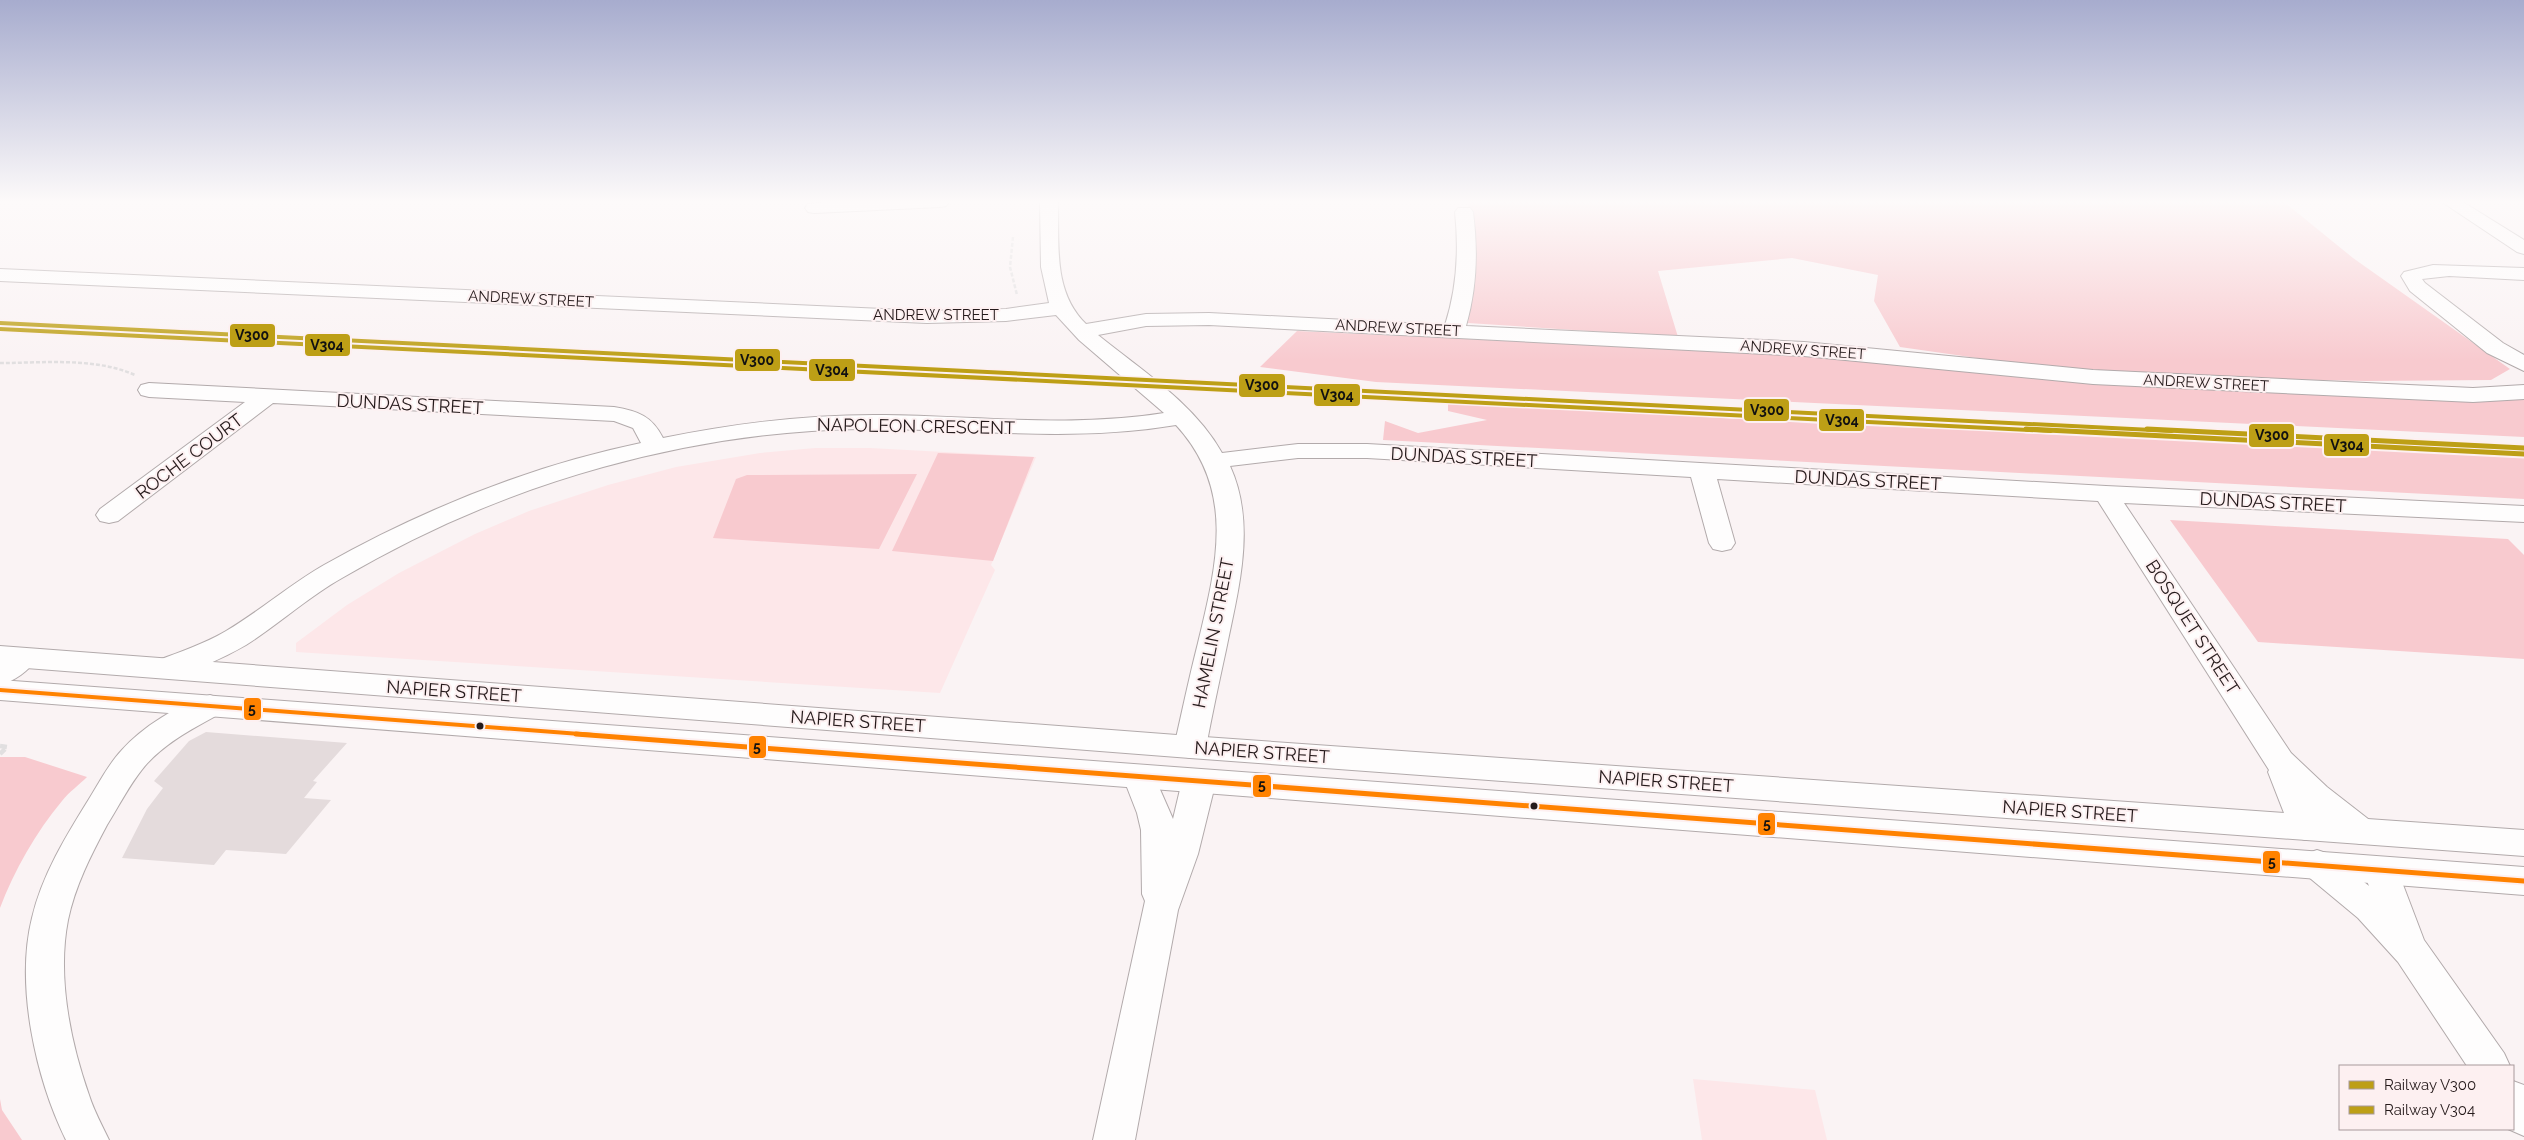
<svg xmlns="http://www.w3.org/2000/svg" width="2524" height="1140" viewBox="0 0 2524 1140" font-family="Raleway,sans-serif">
<rect width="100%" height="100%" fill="#faf3f4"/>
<!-- built -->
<path fill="#fde7e9" d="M 815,448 L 870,448 L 1036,457 L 991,565 L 995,570 L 940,693 L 296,652 L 296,643 L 347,605 L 399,573 L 475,534 L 529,511 L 608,485 L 676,467 L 760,453 Z
M 1693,1079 L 1815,1090 L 1827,1140 L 1702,1140 Z"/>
<!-- green -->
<path fill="#f8cacf" d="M 1467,202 L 2284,202 L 2353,258 L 2510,369 L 2491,380 L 2366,381 L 2220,378 L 2026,365 L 1900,347 L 1874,301 L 1878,275 L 1792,258 L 1658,271 L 1678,337 L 1468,323 C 1472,284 1482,239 1467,202 Z
M 1297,331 L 1825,356 L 2027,378 L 2185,389 L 2524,398 L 2524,437 L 1376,382 L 1260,367 Z
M 1448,401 L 1839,425 L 2119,435 L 2524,458 L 2524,499 L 1383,440 L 1385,421 L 1418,433 L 1487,420 L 1448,411 Z
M 938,453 L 1034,457 L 993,561 L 892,551 Z
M 917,474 L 879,549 L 713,538 L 736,479 L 747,475 Z
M 2170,520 L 2508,539 L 2524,555 L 2524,659 L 2258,642 Z
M 0,757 L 25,757 L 87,777 C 79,785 69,792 62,801 C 36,832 14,871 0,908 Z
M 0,1099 L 2,1110 L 22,1140 L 0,1140 Z"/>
<!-- building -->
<path fill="#e4dbdc" d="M 206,732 L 347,743 L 313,781 L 317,782 L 304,798 L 331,800 L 286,854 L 226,850 L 214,865 L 122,858 L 147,809 L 163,788 L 154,781 L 189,741 Z"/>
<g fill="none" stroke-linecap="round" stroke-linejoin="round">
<defs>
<path id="minor" d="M 831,202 L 949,202 L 946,206 L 940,207 L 814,213 L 808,212 L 805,208 L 808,204 Z
M 1040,202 L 1058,202 C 1059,245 1053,292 1086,324 L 1146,314 L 1209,313 L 1445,325 C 1457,288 1459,250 1455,212 L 1458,208 L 1470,208 L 1473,212 C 1478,250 1477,288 1466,326 L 1804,342 L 2093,370 L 2473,388 L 2524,385 L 2524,399 L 2473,402 L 2093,384 L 1804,356 L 1209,325 L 1146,326 L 1098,335 C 1141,370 1194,403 1222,453 L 1298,444 L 1367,444 L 2106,486 L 2524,506 L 2524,522 L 2124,503 L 2291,753 L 2327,787 L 2372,822 L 2377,831 L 2372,840 L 2360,844 L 2348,840 L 2318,816 L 2322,827 L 2317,836 L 2305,840 L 2293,836 L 2268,772 L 2269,770 L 2098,501 L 1717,479 L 1735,543 L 1731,549 L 1722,551 L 1713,549 L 1709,543 L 1691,477 L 1367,458 L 1298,458 L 1230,466 C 1257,525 1238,590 1226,650 C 1219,682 1212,715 1206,747 L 1201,755 L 1190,758 L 1179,755 L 1174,747 C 1182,712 1189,678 1198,643 C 1217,564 1236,490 1176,425 C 1070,443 968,428 861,429 C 774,430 687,444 603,467 C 512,492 424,530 342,578 C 308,597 279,624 246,645 C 222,659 194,671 167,678 L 156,675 L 152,668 L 156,661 C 180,652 204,644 226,631 C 260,611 289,585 324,565 C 422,510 530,466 641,443 L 633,428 L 614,421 L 273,403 L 118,521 L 109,523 L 100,521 L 96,515 L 100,509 L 245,402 L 149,397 L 141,395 L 138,390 L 141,385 L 149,383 L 614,407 C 638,411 652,416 663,438 C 737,423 810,414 885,415 C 978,416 1071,428 1164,413 L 1079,340 L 1056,315 L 1006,321 L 927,323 L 0,281 L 0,269 L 927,311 L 1006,309 L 1049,303 L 1041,267 Z
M 2442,202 L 2463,202 L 2524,240 L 2524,254 L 2517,252 Z
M 2433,265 L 2524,268 L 2524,280 L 2449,276 L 2422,279 L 2425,283 L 2503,343 L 2524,355 L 2524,371 L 2487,353 L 2410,291 L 2401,276 L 2404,272 Z
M 22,648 L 33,651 L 37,658 C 29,671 14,681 0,685 L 0,660 L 11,651 Z
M 210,695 L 221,699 L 226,706 L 221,713 C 194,728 164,743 144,767 C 129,785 119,806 107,825 C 91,855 75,886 68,920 C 57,976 70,1041 89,1095 C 94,1111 102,1125 109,1140 L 66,1140 C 36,1079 15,986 32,918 C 42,875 66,836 89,799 C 99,783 108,765 121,751 C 142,727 179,704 210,695 Z
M 1139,765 L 1151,769 L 1173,819 L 1182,781 L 1187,773 L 1199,769 L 1211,773 L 1216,781 L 1198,854 L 1178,910 L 1135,1140 L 1093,1140 L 1145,901 L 1142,894 L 1141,830 L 1137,813 L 1123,777 L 1127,769 Z
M 2317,850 L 2329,854 L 2369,886 L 2363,871 L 2368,861 L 2381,857 L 2394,861 L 2424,940 L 2504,1053 L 2510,1066 L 2467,1066 L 2398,962 L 2358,918 L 2305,874 L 2299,864 L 2305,854 Z
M 2513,1081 L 2524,1085 L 2524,1136 L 2508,1129 L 2513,1129 Z"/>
<path id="highway" d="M 0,646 L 1190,736 L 2524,830 L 2524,856 L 1190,758 L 0,666 Z
M 0,680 L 2524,867 L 2524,895 L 0,700 Z"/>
</defs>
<!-- minor casing -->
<use href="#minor" stroke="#b2aaab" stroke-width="2"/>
<!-- highway casing -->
<use href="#highway" stroke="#b2aaab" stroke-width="2"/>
<!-- path-far1 -->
<path stroke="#e1dfe0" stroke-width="2.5" stroke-dasharray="4 2" stroke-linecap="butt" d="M 1013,237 L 1010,267 L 1017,295
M 0,363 C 44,363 94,357 135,375"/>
<!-- path -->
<path stroke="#e1dfe0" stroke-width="4.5" stroke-dasharray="7 3" stroke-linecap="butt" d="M 0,746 L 7,747 L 0,754"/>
<!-- minor -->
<use href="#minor" fill="#fefdfd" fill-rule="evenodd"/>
<!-- highway -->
<use href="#highway" fill="#fefdfd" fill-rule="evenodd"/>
<defs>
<path id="bus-1-far1" d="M 0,690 L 593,735"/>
<path id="bus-1" d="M 576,734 L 2524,881"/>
</defs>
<!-- bus-1-far1 casing -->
<use href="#bus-1-far1" stroke="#fdf0f1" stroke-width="8"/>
<!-- bus-1 casing -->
<use href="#bus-1" stroke="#fdf0f1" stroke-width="9"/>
<!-- bus-1-far1 -->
<use href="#bus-1-far1" stroke="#ff8200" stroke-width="4"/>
<!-- bus-1 -->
<use href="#bus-1" stroke="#ff8200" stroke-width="5"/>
<defs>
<path id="rail-1-far1" d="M 0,323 L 2172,431"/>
<path id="rail-1" d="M 2147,429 L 2524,448"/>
<path id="rail-2-far1" d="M 0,329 L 2051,431"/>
<path id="rail-2" d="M 2026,429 L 2524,454"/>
</defs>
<!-- rail-1-far1 casing -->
<use href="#rail-1-far1" stroke="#fdf0f1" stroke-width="7"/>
<!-- rail-1 casing -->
<use href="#rail-1" stroke="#fdf0f1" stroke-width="9"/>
<!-- rail-2-far1 casing -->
<use href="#rail-2-far1" stroke="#fdf0f1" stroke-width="7"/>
<!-- rail-2 casing -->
<use href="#rail-2" stroke="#fdf0f1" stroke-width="9"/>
<!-- rail-1-far1 -->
<use href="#rail-1-far1" stroke="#bd9f16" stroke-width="4"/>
<!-- rail-1 -->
<use href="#rail-1" stroke="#bd9f16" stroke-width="5"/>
<!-- rail-2-far1 -->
<use href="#rail-2-far1" stroke="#bd9f16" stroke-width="4"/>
<!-- rail-2 -->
<use href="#rail-2" stroke="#bd9f16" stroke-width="5"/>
</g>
<!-- sky -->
<linearGradient id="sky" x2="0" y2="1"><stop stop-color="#a7acce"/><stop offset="0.56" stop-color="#fdfafa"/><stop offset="1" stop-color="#fdfafa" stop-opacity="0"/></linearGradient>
<rect width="2524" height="361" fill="url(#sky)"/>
<!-- markers -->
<g fill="#251a1b" stroke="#fdf0f1" stroke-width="2">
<circle cx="480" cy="726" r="4.5"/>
<circle cx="1534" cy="806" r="4.5"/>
</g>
<g text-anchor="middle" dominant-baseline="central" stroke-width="4" stroke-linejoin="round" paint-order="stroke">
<!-- far-street labels -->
<g font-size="15" fill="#251a1b" stroke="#fdf0f1">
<text transform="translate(531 299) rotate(3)">ANDREW STREET</text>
<text x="936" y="315">ANDREW STREET</text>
<text transform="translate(1398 328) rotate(3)">ANDREW STREET</text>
<text transform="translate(1803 350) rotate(4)">ANDREW STREET</text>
<text transform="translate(2206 383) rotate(3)">ANDREW STREET</text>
</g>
<!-- street labels -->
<g font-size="18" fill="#251a1b" stroke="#fdf0f1">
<text transform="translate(410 404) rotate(3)">DUNDAS STREET</text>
<text transform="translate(916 426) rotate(1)">NAPOLEON CRESCENT</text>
<text transform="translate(189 456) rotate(-37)">ROCHE COURT</text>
<text transform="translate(1464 457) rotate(3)">DUNDAS STREET</text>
<text transform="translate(1868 480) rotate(3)">DUNDAS STREET</text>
<text transform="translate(2273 502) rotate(3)">DUNDAS STREET</text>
<text transform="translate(2193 627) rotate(57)">BOSQUET STREET</text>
<text transform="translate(1213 633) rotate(-79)">HAMELIN STREET</text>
<text transform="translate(454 691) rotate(4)">NAPIER STREET</text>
<text transform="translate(858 721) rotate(4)">NAPIER STREET</text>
<text transform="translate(1262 752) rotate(4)">NAPIER STREET</text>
<text transform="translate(1666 781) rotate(4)">NAPIER STREET</text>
<text transform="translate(2070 811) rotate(4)">NAPIER STREET</text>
</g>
</g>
<g stroke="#fdf0f1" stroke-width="2">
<rect x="229" y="323" width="47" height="25" rx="5" fill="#bd9f16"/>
<rect x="304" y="333" width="47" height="24" rx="5" fill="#bd9f16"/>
<rect x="734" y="348" width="47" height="24" rx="5" fill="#bd9f16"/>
<rect x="808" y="358" width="48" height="24" rx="5" fill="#bd9f16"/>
<rect x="1238" y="373" width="48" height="25" rx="5" fill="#bd9f16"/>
<rect x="1313" y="383" width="48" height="24" rx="5" fill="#bd9f16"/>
<rect x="1743" y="398" width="47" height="24" rx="5" fill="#bd9f16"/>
<rect x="1818" y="408" width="47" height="24" rx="5" fill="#bd9f16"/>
<rect x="2248" y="423" width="47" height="25" rx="5" fill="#bd9f16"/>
<rect x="2323" y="433" width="47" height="24" rx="5" fill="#bd9f16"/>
<rect x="243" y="697" width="19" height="24" rx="5" fill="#ff8200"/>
<rect x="748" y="735" width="19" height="24" rx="5" fill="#ff8200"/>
<rect x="1252" y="774" width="20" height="24" rx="5" fill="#ff8200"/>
<rect x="1757" y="812" width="19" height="24" rx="5" fill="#ff8200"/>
<rect x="2262" y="850" width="19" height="24" rx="5" fill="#ff8200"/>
</g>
<g font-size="14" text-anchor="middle" font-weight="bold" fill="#111">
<text x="252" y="340">V300</text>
<text x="327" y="350">V304</text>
<text x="757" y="365">V300</text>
<text x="832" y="375">V304</text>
<text x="1262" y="390">V300</text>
<text x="1337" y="400">V304</text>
<text x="1767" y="415">V300</text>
<text x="1842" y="425">V304</text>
<text x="2272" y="440">V300</text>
<text x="2347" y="450">V304</text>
<text x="252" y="714">5</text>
<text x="757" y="752">5</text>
<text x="1262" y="790">5</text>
<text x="1767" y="829">5</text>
<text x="2272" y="867">5</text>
</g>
<!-- legend -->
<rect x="2339" y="1065" width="175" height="65" fill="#fdf0f1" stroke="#a79a9b"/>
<rect x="2349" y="1081" width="25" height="8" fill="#bd9f16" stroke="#a79a9b"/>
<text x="2384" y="1090" font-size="15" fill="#251a1b">Railway V300</text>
<rect x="2349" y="1106" width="25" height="8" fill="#bd9f16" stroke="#a79a9b"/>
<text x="2384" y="1115" font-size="15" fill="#251a1b">Railway V304</text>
</svg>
